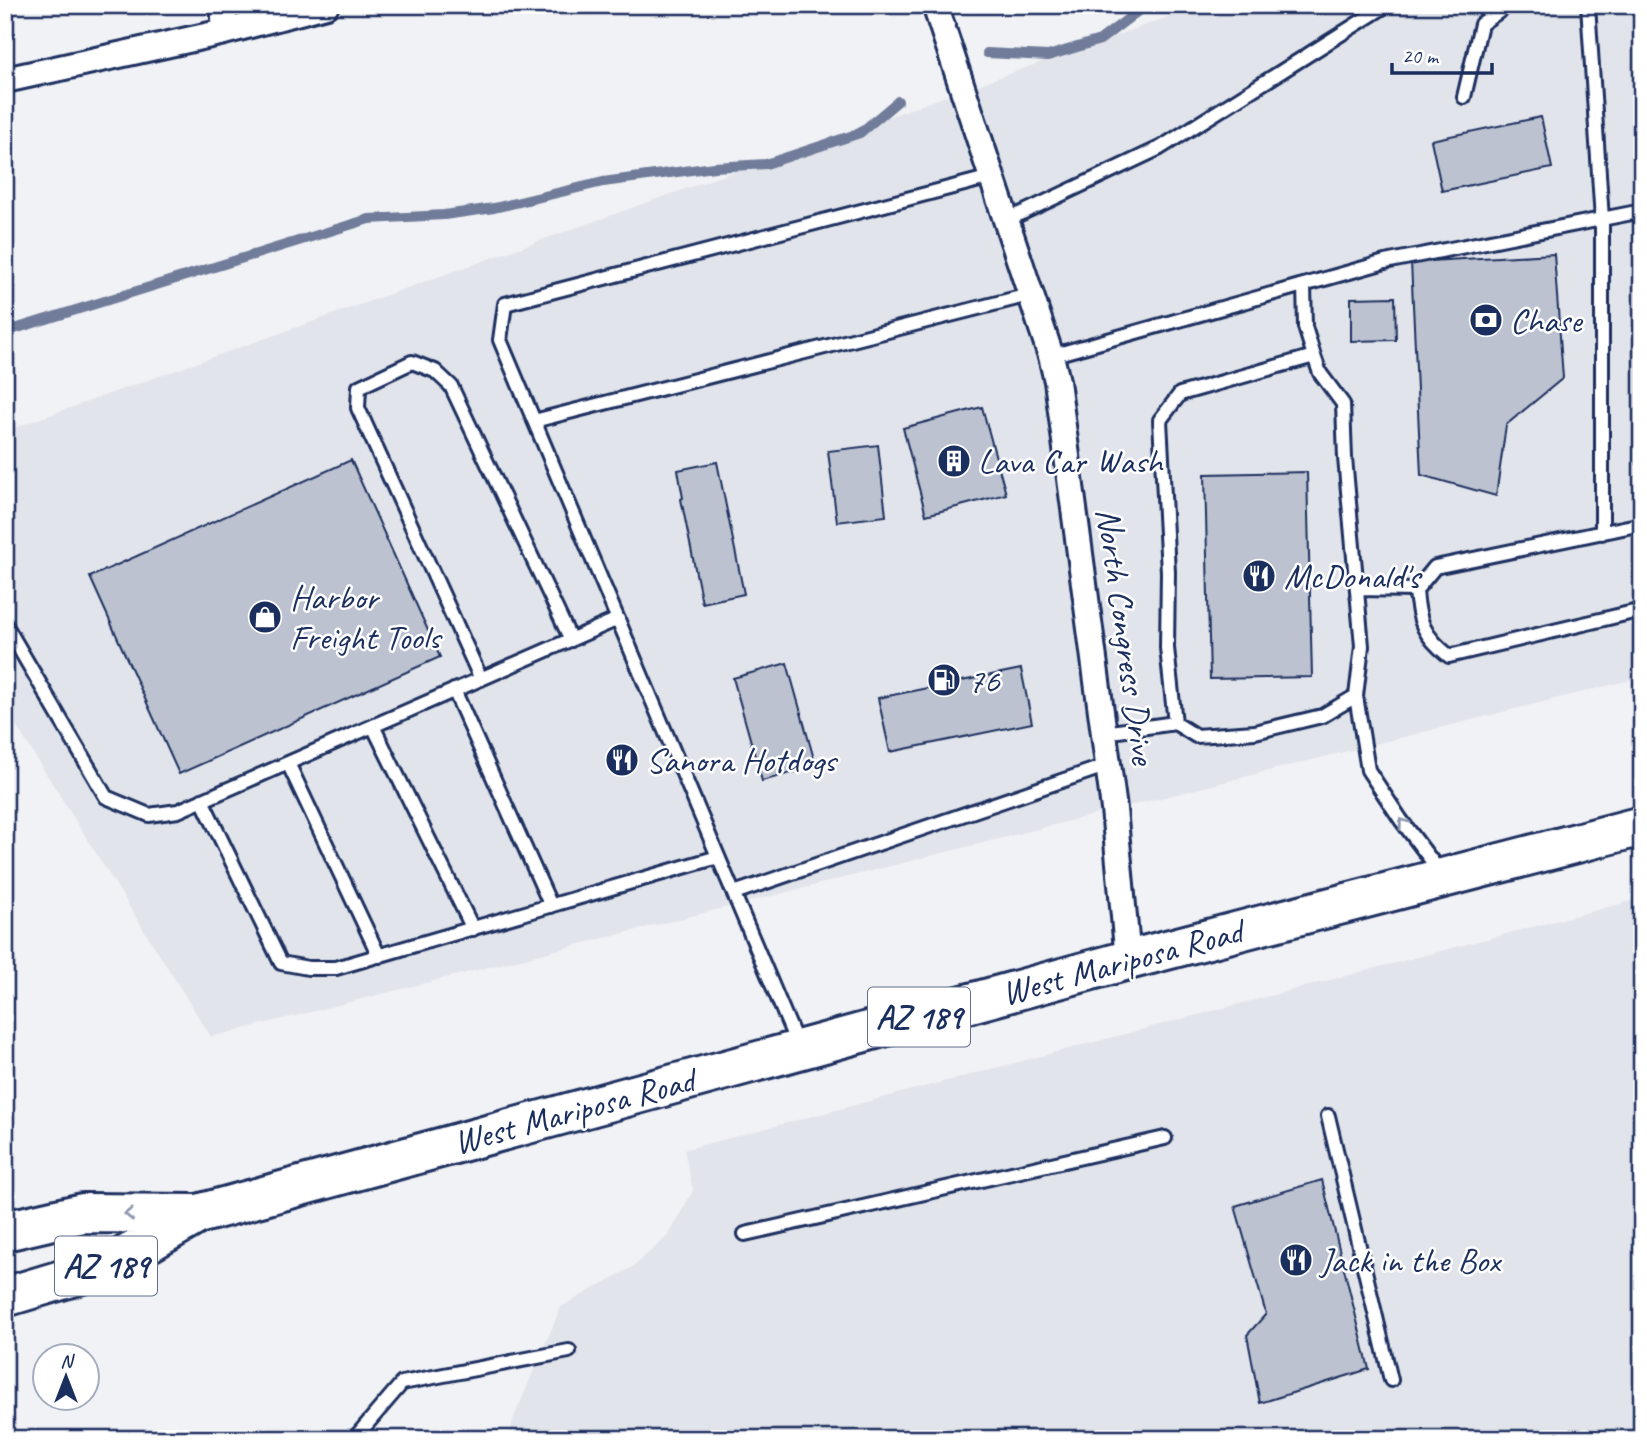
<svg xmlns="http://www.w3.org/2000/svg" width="1647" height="1444" viewBox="0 0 1647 1444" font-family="Caveat,sans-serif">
<rect width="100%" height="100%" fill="#f1f2f5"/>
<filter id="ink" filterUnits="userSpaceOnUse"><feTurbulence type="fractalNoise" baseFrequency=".0143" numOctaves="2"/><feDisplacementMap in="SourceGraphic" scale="14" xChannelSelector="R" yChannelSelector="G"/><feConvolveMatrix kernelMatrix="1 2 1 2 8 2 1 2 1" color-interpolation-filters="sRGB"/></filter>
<g filter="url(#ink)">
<!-- built -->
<path fill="#e1e4ea" d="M 1202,5 L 1642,5 L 1642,677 L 211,1037 L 5,708 L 5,431 Z
M 1642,898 L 1642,1439 L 508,1439 L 514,1417 L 561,1307 L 634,1266 L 669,1235 L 693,1190 L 684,1150 Z"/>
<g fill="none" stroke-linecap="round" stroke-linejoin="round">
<!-- stream -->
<path stroke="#707c9a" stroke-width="10" d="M 987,53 L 1048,56 L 1100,40 L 1146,5
M 5,332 L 369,219 L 444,215 L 494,208 L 603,182 L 714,167 L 766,164 L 860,133 L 898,101"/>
</g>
<!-- building -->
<path fill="#bcc2d0" stroke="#1b2f5e" stroke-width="2" d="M 1541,117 L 1552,168 L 1442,191 L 1431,140 Z
M 1554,254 L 1563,378 L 1506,425 L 1496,496 L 1421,475 L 1411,262 Z
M 1395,297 L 1396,340 L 1351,341 L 1351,298 Z
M 982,407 L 1006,494 L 926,515 L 903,428 Z
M 878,445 L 886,516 L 837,522 L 828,451 Z
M 351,460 L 440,657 L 179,774 L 90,577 Z
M 717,462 L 744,594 L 702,603 L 681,499 L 683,498 L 678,470 Z
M 1307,472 L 1312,677 L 1210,679 L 1205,474 Z
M 787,663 L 816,766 L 762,781 L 733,678 Z
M 1021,669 L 1032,723 L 890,752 L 878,698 Z
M 1322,1180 L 1369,1369 L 1260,1403 L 1247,1335 L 1266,1314 L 1235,1206 Z"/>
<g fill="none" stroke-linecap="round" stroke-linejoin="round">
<defs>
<path id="lane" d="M 1588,5 L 1602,220 L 1602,533
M 1464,97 L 1481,24 L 1508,5
M 1005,221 L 1160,148 L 1387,5
M 1051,356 L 1385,262 L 1642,211
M 534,421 L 1029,295
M 1642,524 L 1435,567 L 1416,590 C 1418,622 1424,636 1449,656 L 1642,610
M 1357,589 L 1416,590
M 5,624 L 106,797 L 149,815 L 178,811 L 618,619
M 481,679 L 358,408 L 359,387 L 412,362 L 435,371 L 451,386 L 571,640
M 454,690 L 551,906
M 1356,696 L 1368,770 L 1401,820 L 1440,872
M 1175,723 L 1167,648 L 1168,572 L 1160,420 L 1180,394 L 1314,356
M 373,726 L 473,929
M 1104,733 L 1175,723 L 1196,736 L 1255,732 L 1322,716 L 1356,696 L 1362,646 L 1345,458 L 1343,404 L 1320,373 L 1314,356 L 1305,327 L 1304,285
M 288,763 L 379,956
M 202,800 L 281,963 L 308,968 L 336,968 L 718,857
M 734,893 L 1108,765
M 798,1046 L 500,340 L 505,304 L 991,177
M 1328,1116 L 1391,1380
M 745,1234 L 1165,1138
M 354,1439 L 402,1383 L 569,1351"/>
<path id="street" d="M 224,5 L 224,32
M 935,5 L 1051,356 L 1057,381 L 1114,809 L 1128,960
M 5,80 L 224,32 L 326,5"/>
<path id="primary" d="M 5,1231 L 83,1213 L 196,1214
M 5,1297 L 108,1266 L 198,1214 L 1128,960 L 1642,826"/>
</defs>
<!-- lane casing -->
<use href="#lane" stroke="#1b2f5e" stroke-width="18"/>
<!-- street casing -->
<use href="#street" stroke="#1b2f5e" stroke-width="30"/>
<!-- primary casing -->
<use href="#primary" stroke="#1b2f5e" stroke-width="44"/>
<!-- lane -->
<use href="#lane" stroke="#fff" stroke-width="12"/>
<!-- street -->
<use href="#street" stroke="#fff" stroke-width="24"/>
<!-- primary -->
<use href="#primary" stroke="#fff" stroke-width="38"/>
</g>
<!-- one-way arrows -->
<defs><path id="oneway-chevron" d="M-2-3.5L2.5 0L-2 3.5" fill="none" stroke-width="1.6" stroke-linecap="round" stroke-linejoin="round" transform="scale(1.75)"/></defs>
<g stroke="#8d97ae">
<use href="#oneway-chevron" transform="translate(1403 823) rotate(-126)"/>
<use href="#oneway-chevron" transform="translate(129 1214) rotate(-180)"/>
</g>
</g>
<!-- icons -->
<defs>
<symbol id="bank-disc" viewBox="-11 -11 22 22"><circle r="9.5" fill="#1b2f5e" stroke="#fff"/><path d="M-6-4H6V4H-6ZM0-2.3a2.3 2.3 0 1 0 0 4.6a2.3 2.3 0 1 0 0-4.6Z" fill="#fff"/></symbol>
<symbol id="building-disc" viewBox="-11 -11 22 22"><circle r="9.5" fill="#1b2f5e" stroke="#fff"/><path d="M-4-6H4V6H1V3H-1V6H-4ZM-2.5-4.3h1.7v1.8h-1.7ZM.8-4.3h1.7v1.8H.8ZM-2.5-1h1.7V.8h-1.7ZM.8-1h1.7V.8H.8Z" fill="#fff"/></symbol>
<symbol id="restaurant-disc" viewBox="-11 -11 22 22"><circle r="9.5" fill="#1b2f5e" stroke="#fff"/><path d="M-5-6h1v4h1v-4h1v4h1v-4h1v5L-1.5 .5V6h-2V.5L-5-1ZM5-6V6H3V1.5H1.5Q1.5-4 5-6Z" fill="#fff"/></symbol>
<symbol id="shop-disc" viewBox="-11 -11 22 22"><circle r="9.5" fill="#1b2f5e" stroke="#fff"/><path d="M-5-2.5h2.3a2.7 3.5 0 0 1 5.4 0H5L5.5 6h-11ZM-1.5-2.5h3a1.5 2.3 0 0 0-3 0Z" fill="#fff"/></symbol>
<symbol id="fuel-disc" viewBox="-11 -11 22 22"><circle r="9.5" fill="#1b2f5e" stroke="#fff"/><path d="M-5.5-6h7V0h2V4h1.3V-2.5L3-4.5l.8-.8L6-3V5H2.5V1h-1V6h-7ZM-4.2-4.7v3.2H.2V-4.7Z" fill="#fff"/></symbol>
</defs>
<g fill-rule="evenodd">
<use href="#bank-disc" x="1467" y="301" width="38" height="38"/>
<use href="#building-disc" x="935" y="442" width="38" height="38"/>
<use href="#restaurant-disc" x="1240" y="557" width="38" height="38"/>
<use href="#shop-disc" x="246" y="598" width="38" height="38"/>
<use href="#fuel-disc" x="925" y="661" width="38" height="38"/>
<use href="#restaurant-disc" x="603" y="741" width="38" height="38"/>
<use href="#restaurant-disc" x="1277" y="1241" width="38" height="38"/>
</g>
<g text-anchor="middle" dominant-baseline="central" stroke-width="5" stroke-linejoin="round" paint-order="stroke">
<!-- shield labels -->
<g fill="#fff" stroke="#5f6d8e" stroke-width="2">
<rect x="868" y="987.5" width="102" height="59" rx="5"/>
<rect x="55" y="1236.5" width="102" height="59" rx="5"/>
</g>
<g font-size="33" font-weight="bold" fill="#1b2f5e">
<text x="919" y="1017">AZ 189</text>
<text x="106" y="1266">AZ 189</text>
</g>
<!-- poi labels -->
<g font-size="35" fill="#1b2f5e" stroke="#fff" text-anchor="start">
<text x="1510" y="320">Chase</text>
<text x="978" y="461">Lava Car Wash</text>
<text x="1284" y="576">McDonald's</text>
<text x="290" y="597">Harbor<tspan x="290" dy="40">Freight Tools</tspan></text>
<text x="968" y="680">76</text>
<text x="646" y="760">Sanora Hotdogs</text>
<text x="1320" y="1260">Jack in the Box</text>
</g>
<!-- street labels -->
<g font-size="35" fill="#1b2f5e" stroke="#fff">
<text transform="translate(1126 636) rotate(82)">North Congress Drive</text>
<text transform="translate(1122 962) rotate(-15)">West Mariposa Road</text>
<text transform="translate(574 1111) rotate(-15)">West Mariposa Road</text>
</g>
</g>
<!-- margin -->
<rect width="1647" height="1444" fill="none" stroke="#fff" stroke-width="28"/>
<rect x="14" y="14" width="1619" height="1416" fill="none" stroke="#1b2f5e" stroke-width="2.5" filter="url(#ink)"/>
<!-- north arrow -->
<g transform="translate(66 1377)"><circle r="33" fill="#ffffff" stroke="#a4acbf" stroke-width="2"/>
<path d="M0-5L12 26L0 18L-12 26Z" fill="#1b2f5e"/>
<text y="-10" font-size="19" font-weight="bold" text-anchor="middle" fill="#1b2f5e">N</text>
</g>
<!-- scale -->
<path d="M1392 63v10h100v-10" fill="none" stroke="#1b2f5e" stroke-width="3.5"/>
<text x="1402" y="63" font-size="21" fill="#1b2f5e" stroke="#ffffff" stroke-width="5" paint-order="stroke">20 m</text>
</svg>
